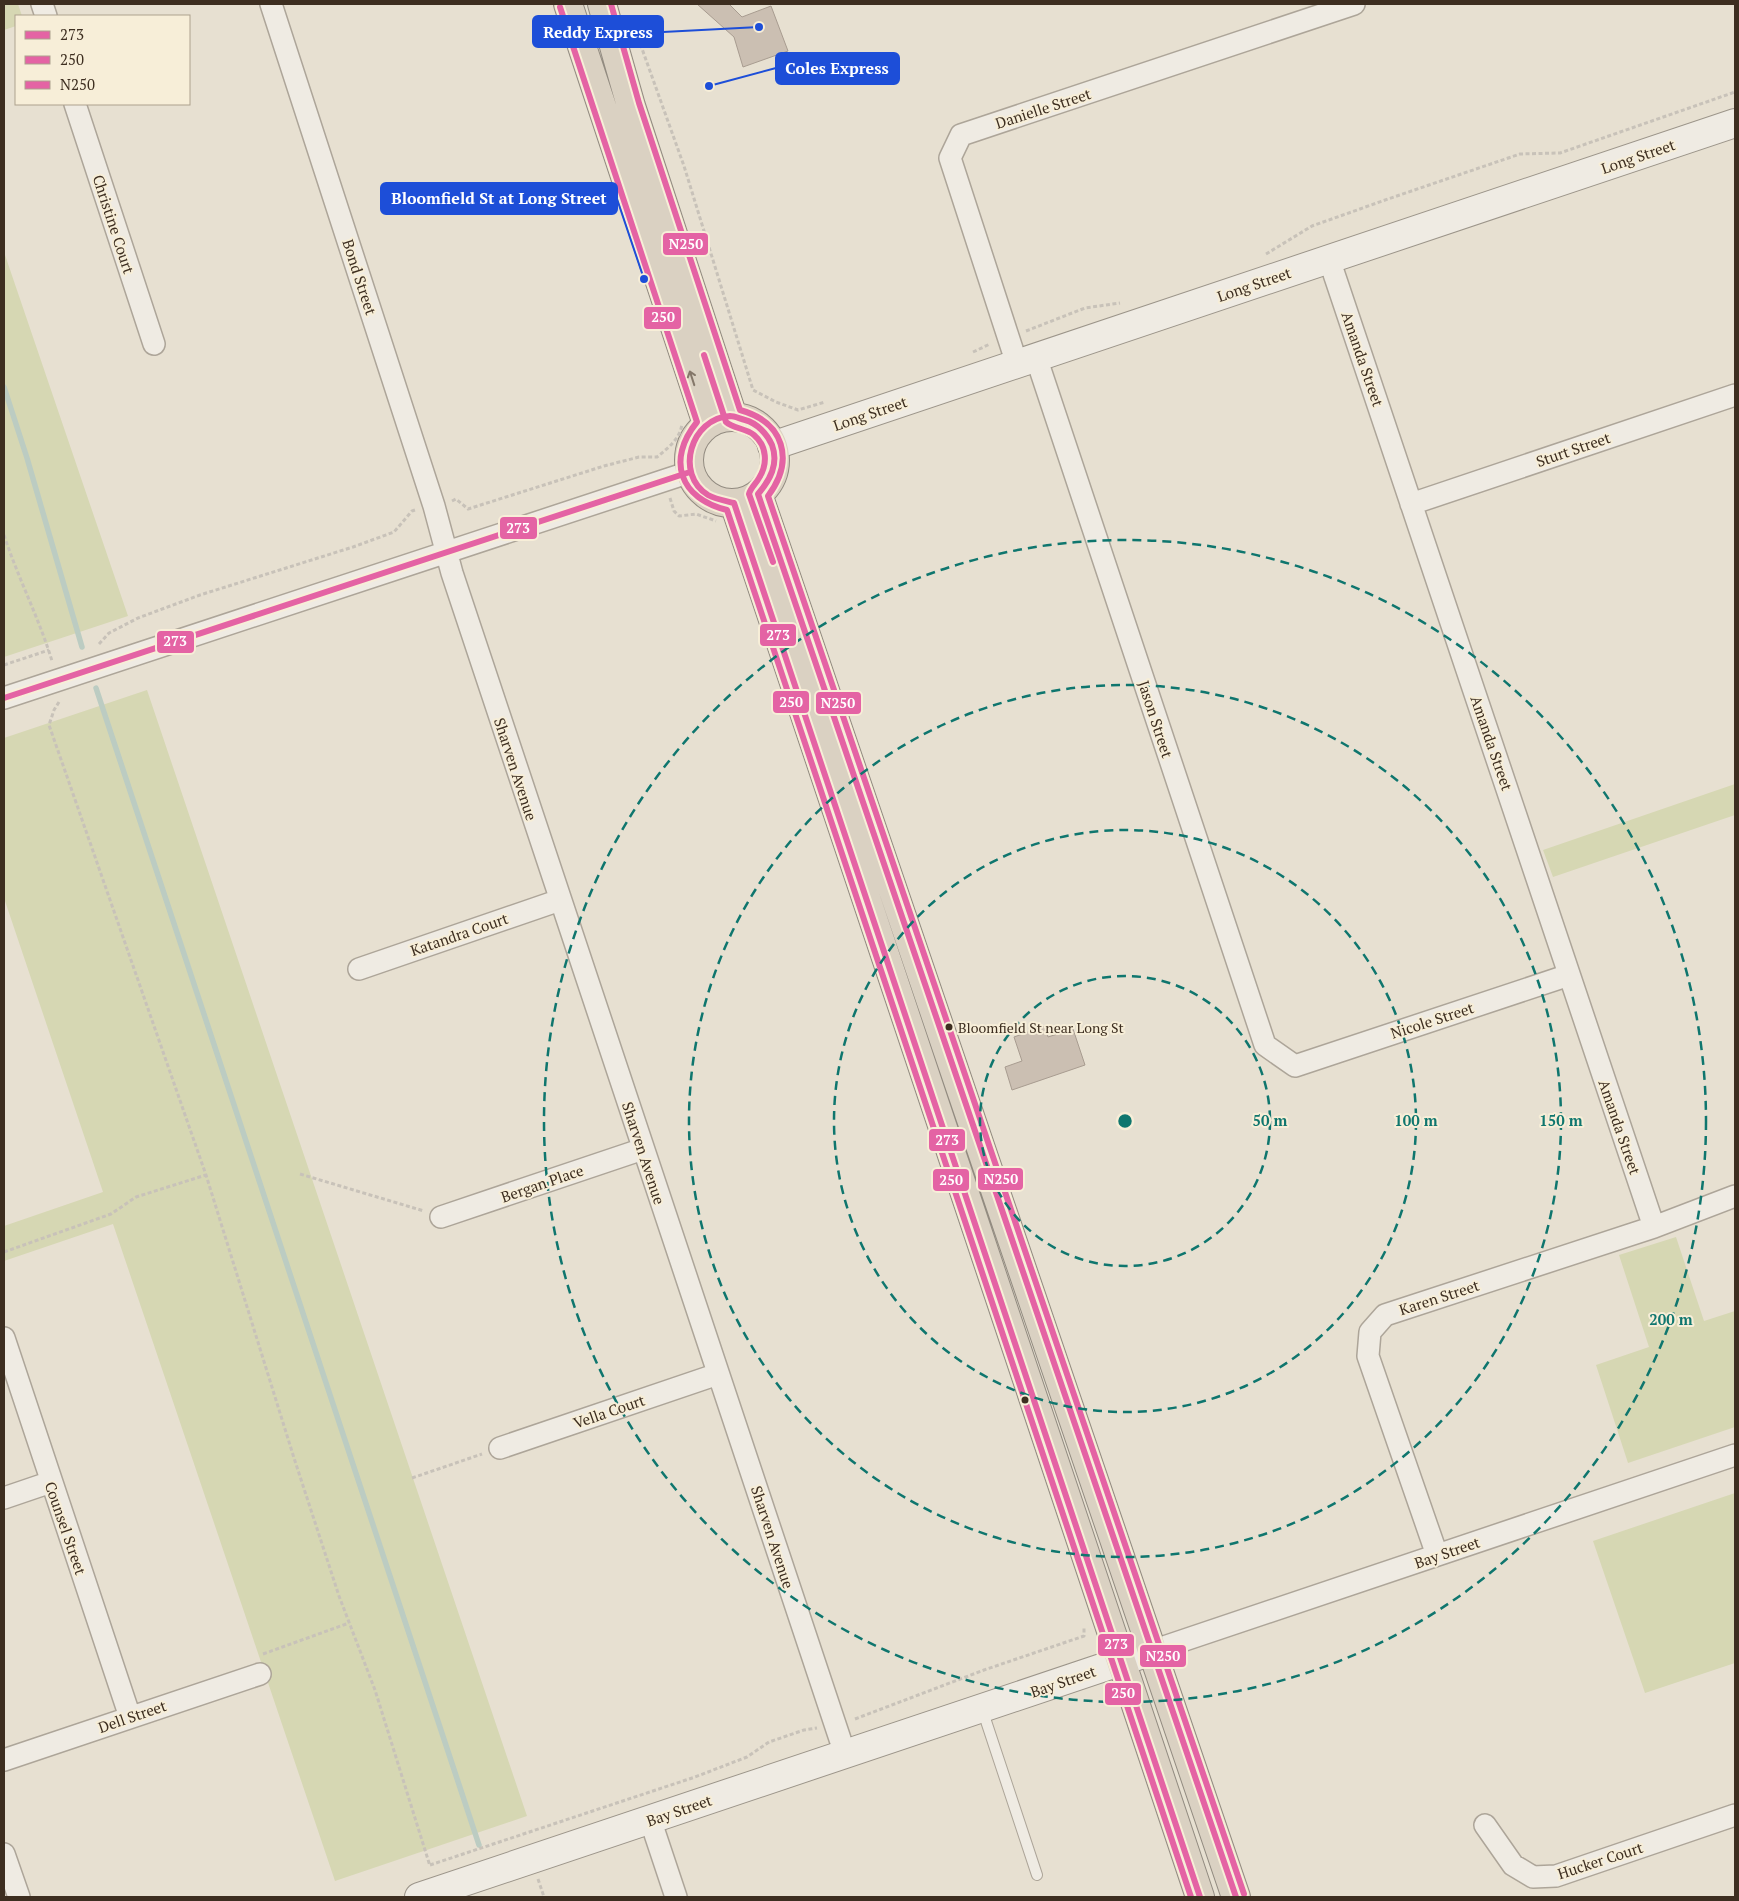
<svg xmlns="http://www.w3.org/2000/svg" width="1739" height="1901" viewBox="0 0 1739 1901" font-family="'PT Serif',serif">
<rect width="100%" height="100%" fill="#e7e0d1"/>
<!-- green -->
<path fill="#d6d7b3" d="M 4,4 L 18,4 L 22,16 L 16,16 L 16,26 L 4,30 Z
M 4,252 L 128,616 L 4,657 Z
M 147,690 L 527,1816 L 335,1881 L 113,1224 L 4,1261 L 4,1226 L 103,1192 L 4,898 L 4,738 Z
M 1735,784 L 1735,815 L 1553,877 L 1543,850 Z
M 1676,1237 L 1704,1321 L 1735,1311 L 1735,1427 L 1628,1463 L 1596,1365 L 1649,1347 L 1619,1255 Z
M 1735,1493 L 1735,1663 L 1645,1693 L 1593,1541 Z"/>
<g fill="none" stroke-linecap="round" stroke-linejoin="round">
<!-- stream -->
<path stroke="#bcccc2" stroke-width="5.5" d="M 4,387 L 27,458 L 82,647
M 96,688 L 479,1845"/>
</g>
<!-- building -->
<path fill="#cbbfb2" stroke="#a89c90" d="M 697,4 L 729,4 L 742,17 L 771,6 L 788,51 L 743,67 L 734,37 Z
M 1045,1026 L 1048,1037 L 1073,1029 L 1085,1065 L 1012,1090 L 1005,1067 L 1022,1061 L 1014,1037 Z"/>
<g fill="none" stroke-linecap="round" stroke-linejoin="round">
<defs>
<path id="lane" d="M 982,1709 L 1037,1875"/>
<path id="street" d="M 42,4 L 46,16
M 271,4 L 434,506 L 452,573 L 845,1754
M 75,104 L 154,344
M 1329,259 L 1654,1227
M 1036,357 L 1265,1045 L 1295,1066 L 1569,975
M 1017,364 L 950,158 L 961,135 L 1354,4
M 1411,504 L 1735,395
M 4,698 L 690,472
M 359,969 L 560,900
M 441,1217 L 643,1149
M 4,1338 L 130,1717
M 500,1448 L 718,1374
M 4,1498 L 51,1482
M 1437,1555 L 1368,1356 L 1370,1332 L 1385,1315 L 1654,1227 L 1735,1196
M 1152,1651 L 1735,1455
M 4,1760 L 260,1674
M 650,1819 L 676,1897
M 1485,1825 L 1513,1865 L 1533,1877 L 1556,1876 L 1735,1815
M 4,1854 L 19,1897"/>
<path id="secondary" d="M 772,446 L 1735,123
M 419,1897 L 1152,1651"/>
<path id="highway" d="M 568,4 L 707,424
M 602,4 L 631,106 L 733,417
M689 460a43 43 0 1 1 86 0a43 43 0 1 1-86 0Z
M 758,494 L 1236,1897
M 734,503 L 1200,1897"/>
</defs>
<!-- lane casing -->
<use href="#lane" stroke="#ada599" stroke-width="12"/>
<!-- street casing -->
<use href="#street" stroke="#ada599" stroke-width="24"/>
<!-- secondary casing -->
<use href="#secondary" stroke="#9c958a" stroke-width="30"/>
<!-- highway casing -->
<use href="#highway" stroke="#928b80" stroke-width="30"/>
<!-- path -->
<path stroke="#c8c2b9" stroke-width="3" stroke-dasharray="4 2.5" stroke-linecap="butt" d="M 636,32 L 684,166 L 753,390 L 776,402 L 798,410 L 825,402
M 1266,254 L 1312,226 L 1388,199 L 1520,154 L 1560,153 L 1735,92
M 1026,331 L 1085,308 L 1120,303
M 973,352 L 990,344
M 670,498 L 674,511 L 679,516 L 696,514 L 716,521
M 452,501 L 456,499 L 468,509 L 604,466 L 639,457 L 657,457 C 668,448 680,439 682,424
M 4,535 C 18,578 39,618 52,661
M 99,644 L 109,633 L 138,618 L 200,595 L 353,547 L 394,532 L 412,511 L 415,510
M 4,665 L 49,650
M 59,702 L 54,710 L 49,725 L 206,1175 L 294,1458 L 339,1596 L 375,1690 L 430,1866
M 300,1174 L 424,1211
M 4,1252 L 111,1214 L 136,1197 L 206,1175
M 412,1478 L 482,1454
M 263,1654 L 349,1623
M 855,1719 L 984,1670 L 1084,1636 L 1084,1626
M 430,1865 L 695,1777 L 747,1757 L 769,1742 L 804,1730 L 817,1728
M 538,1879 L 544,1897"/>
<!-- lane -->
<use href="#lane" stroke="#efebe3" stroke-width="10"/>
<!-- street -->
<use href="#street" stroke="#efebe3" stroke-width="21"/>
<!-- secondary -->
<use href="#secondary" stroke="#efebe3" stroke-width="28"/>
<!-- highway -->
<use href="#highway" stroke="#dad1c2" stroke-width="28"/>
<defs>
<path id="bus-1" d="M 4,698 L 690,472
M 1200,1897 L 734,503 C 726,501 715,499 708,495 C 674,474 691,418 730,416 C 735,416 740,419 745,420 C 757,423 767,434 772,445 C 779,464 770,480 758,494 L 1236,1897"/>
<path id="bus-2" d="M 560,7 L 697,422 C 666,460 680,499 727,510 L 1191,1897
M 704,355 L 726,422 C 734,429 746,428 754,435 C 767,446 768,464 759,478 C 756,484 751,487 749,494 L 773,562"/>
<path id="bus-3" d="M 611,4 L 639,103 L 740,410 C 784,422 795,460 768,496 L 1244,1894"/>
</defs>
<!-- bus-1 casing -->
<use href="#bus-1" stroke="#f7eed8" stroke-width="10"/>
<!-- bus-2 casing -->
<use href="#bus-2" stroke="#f7eed8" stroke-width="10"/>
<!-- bus-3 casing -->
<use href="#bus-3" stroke="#f7eed8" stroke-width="10"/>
<!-- bus-1 -->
<use href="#bus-1" stroke="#e463a4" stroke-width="6"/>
<!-- bus-2 -->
<use href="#bus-2" stroke="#e463a4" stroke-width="6"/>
<!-- bus-3 -->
<use href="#bus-3" stroke="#e463a4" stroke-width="6"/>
</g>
<!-- one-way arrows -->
<defs><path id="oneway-shaft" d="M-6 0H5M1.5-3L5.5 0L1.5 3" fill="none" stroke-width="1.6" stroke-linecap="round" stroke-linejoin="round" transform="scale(1.25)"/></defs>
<use stroke="#847769" href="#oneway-shaft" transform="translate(692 378) rotate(-108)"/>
<!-- distance rings -->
<g fill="none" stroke="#0f766e" stroke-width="2.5" stroke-dasharray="9 6">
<circle cx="1125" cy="1121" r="145"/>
<circle cx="1125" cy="1121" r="291"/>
<circle cx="1125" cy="1121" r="436"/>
<circle cx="1125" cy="1121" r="581"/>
</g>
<!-- markers -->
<g fill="#3d2e20" stroke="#f7eed8" stroke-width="2">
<circle cx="949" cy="1027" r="4.5"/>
<circle cx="1025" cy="1400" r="4.5"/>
</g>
<g text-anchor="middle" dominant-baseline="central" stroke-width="4" stroke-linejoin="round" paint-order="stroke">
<!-- bus labels -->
<g font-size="14" fill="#3d2e20" stroke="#f7eed8" text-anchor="start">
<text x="958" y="1027">Bloomfield St near Long St</text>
</g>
<!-- street labels -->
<g font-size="15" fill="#3d2e20" stroke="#f7eed8">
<text transform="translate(1043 108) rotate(-18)">Danielle Street</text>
<text transform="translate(1638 156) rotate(-19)">Long Street</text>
<text transform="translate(114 224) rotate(72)">Christine Court</text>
<text transform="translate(360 277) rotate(72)">Bond Street</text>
<text transform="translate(1254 284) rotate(-19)">Long Street</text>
<text transform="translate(1363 359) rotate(71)">Amanda Street</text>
<text transform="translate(870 413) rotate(-19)">Long Street</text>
<text transform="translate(1573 449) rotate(-19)">Sturt Street</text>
<text transform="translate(1156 719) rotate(72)">Jason Street</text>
<text transform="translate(1492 743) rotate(71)">Amanda Street</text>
<text transform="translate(516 769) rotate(72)">Sharven Avenue</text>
<text transform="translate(459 934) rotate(-19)">Katandra Court</text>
<text transform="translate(1432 1020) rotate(-18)">Nicole Street</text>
<text transform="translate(1620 1127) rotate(71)">Amanda Street</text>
<text transform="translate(644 1153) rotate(72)">Sharven Avenue</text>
<text transform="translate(542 1183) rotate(-19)">Bergan Place</text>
<text transform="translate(1439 1297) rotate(-18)">Karen Street</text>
<text transform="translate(609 1411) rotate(-19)">Vella Court</text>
<text transform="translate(66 1528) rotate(71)">Counsel Street</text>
<text transform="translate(773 1537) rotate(72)">Sharven Avenue</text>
<text transform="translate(1447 1552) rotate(-19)">Bay Street</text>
<text transform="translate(1063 1681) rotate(-19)">Bay Street</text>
<text transform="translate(132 1716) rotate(-19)">Dell Street</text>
<text transform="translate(679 1810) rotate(-19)">Bay Street</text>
<text transform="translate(1600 1860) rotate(-18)">Hucker Court</text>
</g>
</g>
<circle cx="1125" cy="1121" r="8" fill="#0f766e" stroke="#f7eed8" stroke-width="2.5"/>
<g font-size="15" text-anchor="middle" font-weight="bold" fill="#0f766e" stroke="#f7eed8" stroke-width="4" stroke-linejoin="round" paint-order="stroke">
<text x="1270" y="1126">50 m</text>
<text x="1416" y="1126">100 m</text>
<text x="1561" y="1126">150 m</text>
<text x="1671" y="1325">200 m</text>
</g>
<!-- callouts -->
<path fill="none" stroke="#1d4ed8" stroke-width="2" d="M759 27L663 32M709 86L776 68M644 279L617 199"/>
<g fill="#1d4ed8" stroke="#f7eed8" stroke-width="2">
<circle cx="759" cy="27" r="5"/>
<circle cx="709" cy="86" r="5"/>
<circle cx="644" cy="279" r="5"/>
</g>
<g fill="#1d4ed8" stroke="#1d4ed8" stroke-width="2">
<rect x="533" y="16" width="130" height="31" rx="5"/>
<rect x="776" y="53" width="123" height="31" rx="5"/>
<rect x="381" y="183" width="236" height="31" rx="5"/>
</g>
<g font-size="16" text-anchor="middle" font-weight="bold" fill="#fff">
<text x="598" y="38">Reddy Express</text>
<text x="837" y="74">Coles Express</text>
<text x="499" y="204">Bloomfield St at Long Street</text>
</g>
<g stroke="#f7eed8" stroke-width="2">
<rect x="662" y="232" width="47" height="24" rx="5" fill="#e463a4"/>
<rect x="643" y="306" width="39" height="24" rx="5" fill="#e463a4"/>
<rect x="499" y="516" width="39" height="24" rx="5" fill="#e463a4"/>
<rect x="759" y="623" width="38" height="24" rx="5" fill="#e463a4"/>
<rect x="156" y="630" width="39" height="24" rx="5" fill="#e463a4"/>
<rect x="772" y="690" width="38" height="24" rx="5" fill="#e463a4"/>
<rect x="815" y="691" width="47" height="24" rx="5" fill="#e463a4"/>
<rect x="928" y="1128" width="38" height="24" rx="5" fill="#e463a4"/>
<rect x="977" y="1167" width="47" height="24" rx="5" fill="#e463a4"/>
<rect x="932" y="1168" width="38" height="24" rx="5" fill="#e463a4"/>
<rect x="1097" y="1633" width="38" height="24" rx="5" fill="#e463a4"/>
<rect x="1139" y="1644" width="48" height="24" rx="5" fill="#e463a4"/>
<rect x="1104" y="1682" width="38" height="24" rx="5" fill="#e463a4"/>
</g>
<g font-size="14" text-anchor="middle" font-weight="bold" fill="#fff">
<text x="686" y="249">N250</text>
<text x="663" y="322">250</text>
<text x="518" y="533">273</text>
<text x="778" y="640">273</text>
<text x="175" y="646">273</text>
<text x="791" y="707">250</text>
<text x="838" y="708">N250</text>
<text x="947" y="1145">273</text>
<text x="1001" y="1184">N250</text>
<text x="951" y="1185">250</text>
<text x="1116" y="1649">273</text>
<text x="1163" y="1661">N250</text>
<text x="1123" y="1698">250</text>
</g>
<!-- border -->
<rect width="1739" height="1901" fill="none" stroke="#3d2e20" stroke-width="10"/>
<!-- legend -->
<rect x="15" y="15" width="175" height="90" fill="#f7eed8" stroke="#ada18e"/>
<rect x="25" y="31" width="25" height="8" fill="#e463a4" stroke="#ada18e"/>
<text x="60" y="40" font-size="15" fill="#3d2e20">273</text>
<rect x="25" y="56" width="25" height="8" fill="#e463a4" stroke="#ada18e"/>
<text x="60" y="65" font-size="15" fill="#3d2e20">250</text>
<rect x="25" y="81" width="25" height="8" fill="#e463a4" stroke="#ada18e"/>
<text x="60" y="90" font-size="15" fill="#3d2e20">N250</text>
</svg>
